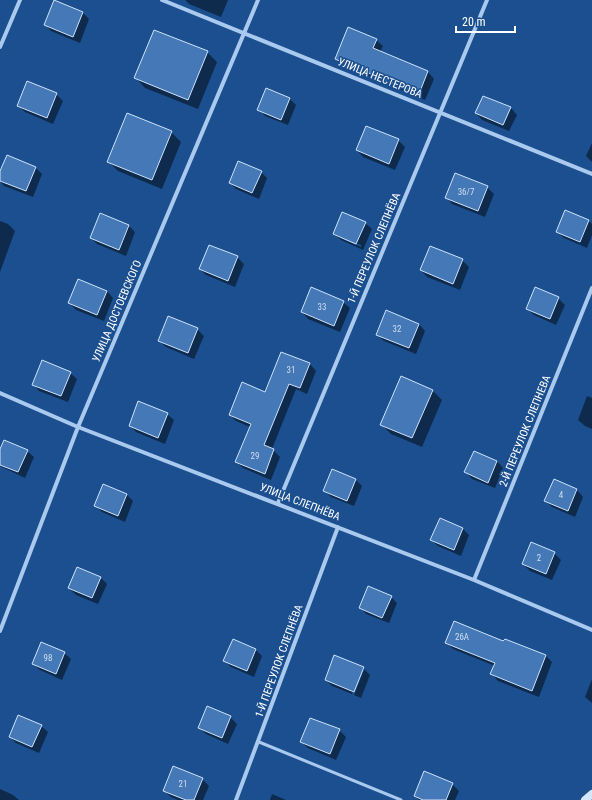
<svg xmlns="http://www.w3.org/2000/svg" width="592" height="800" viewBox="0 0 592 800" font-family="'Roboto Condensed',sans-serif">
<rect width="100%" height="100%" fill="#1b4f8f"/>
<!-- shadow -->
<path fill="#0007" fill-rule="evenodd" d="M 185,0 L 228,0 L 221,17 L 189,4 Z
M 83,13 L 89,19 L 80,43 L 51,31 L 45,24 Z
M 376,40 L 383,46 L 380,52 L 428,72 L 434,79 L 425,100 L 343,65 L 336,58 Z
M 207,52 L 217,62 L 198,109 L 145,88 L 136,78 Z
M 267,89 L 290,99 L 296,105 L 288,125 L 265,116 L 259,109 Z
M 56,94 L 63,101 L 53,124 L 25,112 L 18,106 Z
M 484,97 L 511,108 L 517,115 L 509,131 L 482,120 L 476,113 Z
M 171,132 L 181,142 L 162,189 L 118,171 L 108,161 Z
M 398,140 L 405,147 L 395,170 L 363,157 L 357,150 Z
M 592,143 L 592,162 L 586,156 Z
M 35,167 L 42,174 L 33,197 L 4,186 L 0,181 L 0,174 Z
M 261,172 L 267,178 L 259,199 L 236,189 L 230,183 Z
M 487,187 L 494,194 L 485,217 L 452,204 L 446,197 Z
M 566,211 L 589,221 L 592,224 L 592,235 L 587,248 L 564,238 L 557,232 Z
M 0,221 L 8,224 L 15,231 L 0,272 Z
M 365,223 L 372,229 L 363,250 L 341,240 L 334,234 ZM 340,236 L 361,245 L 361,247 L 340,238 Z
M 129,226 L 135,232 L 126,256 L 97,244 L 91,238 Z
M 237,257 L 244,264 L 235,287 L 206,275 L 200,269 Z
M 462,260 L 469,267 L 460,290 L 427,277 L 421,270 Z
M 107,291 L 113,298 L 104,321 L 76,310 L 69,303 Z
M 558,298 L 565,305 L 556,325 L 534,315 L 527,309 Z
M 343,302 L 350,308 L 340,332 L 308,319 L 302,312 Z
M 419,324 L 425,331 L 416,354 L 384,341 L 377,335 Z
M 197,329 L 204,336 L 194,359 L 166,347 L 159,341 Z
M 281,353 L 310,364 L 316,371 L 307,394 L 296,389 L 272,449 L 280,457 L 271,480 L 243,468 L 236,462 L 250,427 L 236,421 L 230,415 L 265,393 Z
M 70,373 L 77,379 L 68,402 L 39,391 L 33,384 Z
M 432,390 L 442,400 L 422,447 L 391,434 L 381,424 Z
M 587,396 L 592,398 L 592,429 L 585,426 L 578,420 Z
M 167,414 L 174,420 L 165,444 L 136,432 L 130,426 Z
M 0,451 L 27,451 L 34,457 L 25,478 L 0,466 Z
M 497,461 L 503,468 L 495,488 L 472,479 L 466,472 Z
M 356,480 L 362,486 L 354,506 L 331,497 L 324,490 Z
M 554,481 L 577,490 L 583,497 L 575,517 L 552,507 L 546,501 Z
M 127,495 L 133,501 L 125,522 L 102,512 L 95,505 Z
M 440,519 L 463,529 L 469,535 L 461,556 L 438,546 L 431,540 Z
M 554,553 L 561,560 L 552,580 L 530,571 L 523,564 Z
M 100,577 L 107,584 L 98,604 L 76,595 L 69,588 Z
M 391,597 L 397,603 L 389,623 L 366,614 L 360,607 Z
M 233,640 L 256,650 L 262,656 L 254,677 L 231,667 L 225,661 Z
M 446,642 L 504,643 L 546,656 L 552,662 L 539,697 L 498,681 L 492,674 L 495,666 L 453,649 Z
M 64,653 L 71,659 L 62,680 L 40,670 L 33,664 Z
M 335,657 L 363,668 L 370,675 L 361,698 L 354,695 L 364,670 L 362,670 L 352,694 L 332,686 L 326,680 Z
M 592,679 L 592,703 L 585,697 Z
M 230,717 L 237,724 L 228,744 L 206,734 L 199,728 Z
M 41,726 L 48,732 L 39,753 L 16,743 L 10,737 Z
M 339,730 L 346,737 L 336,760 L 308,748 L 301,742 Z
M 202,779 L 209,786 L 203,800 L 178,800 L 171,797 L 164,791 Z
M 452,784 L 459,791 L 455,800 L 419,800 L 415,796 Z
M 0,789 L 13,795 L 19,800 L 0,800 Z
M 272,794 L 286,800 L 270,800 Z"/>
<!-- building -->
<path fill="#4478b7" stroke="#cfe3fa" d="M 54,0 L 83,12 L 73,37 L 44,25 Z
M 348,27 L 377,39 L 373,48 L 428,71 L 419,94 L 335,59 Z
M 154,30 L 208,51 L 188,100 L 134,78 Z
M 27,81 L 57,93 L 47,118 L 17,106 Z
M 266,88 L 290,98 L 281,120 L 257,110 Z
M 483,96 L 511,107 L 503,125 L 475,113 Z
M 127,113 L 172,131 L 152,180 L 107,162 Z
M 366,126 L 399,139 L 389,164 L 356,150 Z
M 7,155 L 36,167 L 26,191 L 0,181 L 0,171 Z
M 238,161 L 262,171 L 252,193 L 229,183 Z
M 455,173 L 488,186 L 478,211 L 445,198 Z
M 565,210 L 589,220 L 580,242 L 556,232 Z
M 342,212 L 366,222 L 356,244 L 333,234 Z
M 100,213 L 129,225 L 119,250 L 90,238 Z
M 209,245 L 238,256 L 228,281 L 199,269 Z
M 430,246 L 463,259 L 453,284 L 420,270 Z
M 78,279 L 107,291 L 97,315 L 68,303 Z
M 311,287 L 344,301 L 334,326 L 301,312 Z
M 535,287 L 559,297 L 550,319 L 526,309 Z
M 386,310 L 419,324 L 409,348 L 376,335 Z
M 168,316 L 198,328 L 188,353 L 158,341 Z
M 281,352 L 310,363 L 300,388 L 289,384 L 264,445 L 274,449 L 265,474 L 235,462 L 251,424 L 229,415 L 242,382 L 265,392 Z
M 42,360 L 71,372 L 61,396 L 32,385 Z
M 401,376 L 433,390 L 412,438 L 380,425 Z
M 138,401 L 168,413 L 158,438 L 129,426 Z
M 4,440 L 28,450 L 18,472 L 0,465 L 0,449 Z
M 474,451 L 497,461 L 488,483 L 464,472 Z
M 332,469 L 356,479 L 347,501 L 323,491 Z
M 554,479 L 577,489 L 568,511 L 544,501 Z
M 103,484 L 127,494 L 118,516 L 94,506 Z
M 440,518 L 463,528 L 454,550 L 430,540 Z
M 531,542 L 555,552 L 546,574 L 522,564 Z
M 77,567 L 101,577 L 92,598 L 68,588 Z
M 368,586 L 392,596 L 382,618 L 359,608 Z
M 454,621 L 503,641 L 505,639 L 546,655 L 532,691 L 490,674 L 495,663 L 445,643 Z
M 233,639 L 256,649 L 247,671 L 223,661 Z
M 41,642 L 65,652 L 56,674 L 32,664 Z
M 334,655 L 364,667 L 354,692 L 325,680 Z
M 207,706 L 231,716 L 222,738 L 198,728 Z
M 18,715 L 42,725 L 32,747 L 9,737 Z
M 310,718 L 340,729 L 330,754 L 300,742 Z
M 173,766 L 203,778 L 194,800 L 186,800 L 163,791 Z
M 424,771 L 453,783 L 446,800 L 423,800 L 414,796 Z"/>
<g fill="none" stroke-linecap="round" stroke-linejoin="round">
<!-- lane -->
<path stroke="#a9c9ee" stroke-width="3" d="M 259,742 L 401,800"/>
<!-- street -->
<path stroke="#a9c9ee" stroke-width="4" d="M 162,0 L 592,174
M 0,47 L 20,0
M 0,393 L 78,427 L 474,580 L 592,630
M 278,503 L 487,0
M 474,580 L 592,288
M 0,631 L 78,427 L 258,0
M 236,800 L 338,527"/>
<!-- secondary -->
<path stroke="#d6e6fa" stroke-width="8" d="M 585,800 L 592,794"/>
</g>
<g text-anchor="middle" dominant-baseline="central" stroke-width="3" stroke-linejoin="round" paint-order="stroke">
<!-- number labels -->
<g font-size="9" fill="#d0dded">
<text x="466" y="192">36/7</text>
<text x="322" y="307">33</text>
<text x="397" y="329">32</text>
<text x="291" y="370">31</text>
<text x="255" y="456">29</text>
<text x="561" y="495">4</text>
<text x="539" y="558">2</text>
<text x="462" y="637">26А</text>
<text x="48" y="658">98</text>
<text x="183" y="784">21</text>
</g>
<!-- street labels -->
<g font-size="11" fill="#fff" stroke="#1b4f8f">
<text transform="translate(380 78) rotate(22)">УЛИЦА НЕСТЕРОВА</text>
<text transform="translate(374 248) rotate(-67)">1-Й ПЕРЕУЛОК СЛЕПНЁВА</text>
<text transform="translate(117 311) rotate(-67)">УЛИЦА ДОСТОЕВСКОГО</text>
<text transform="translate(525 431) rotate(-68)">2-Й ПЕРЕУЛОК СЛЕПНЕВА</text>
<text transform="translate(300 502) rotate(21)">УЛИЦА СЛЕПНЁВА</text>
<text transform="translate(279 661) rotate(-70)">1-Й ПЕРЕУЛОК СЛЕПНЁВА</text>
</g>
</g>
<!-- scale -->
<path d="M456 26v6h59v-6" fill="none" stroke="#ffffff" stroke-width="2"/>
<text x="462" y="26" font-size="12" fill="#ffffff" stroke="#1b4f8f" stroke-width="3" paint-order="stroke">20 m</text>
</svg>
